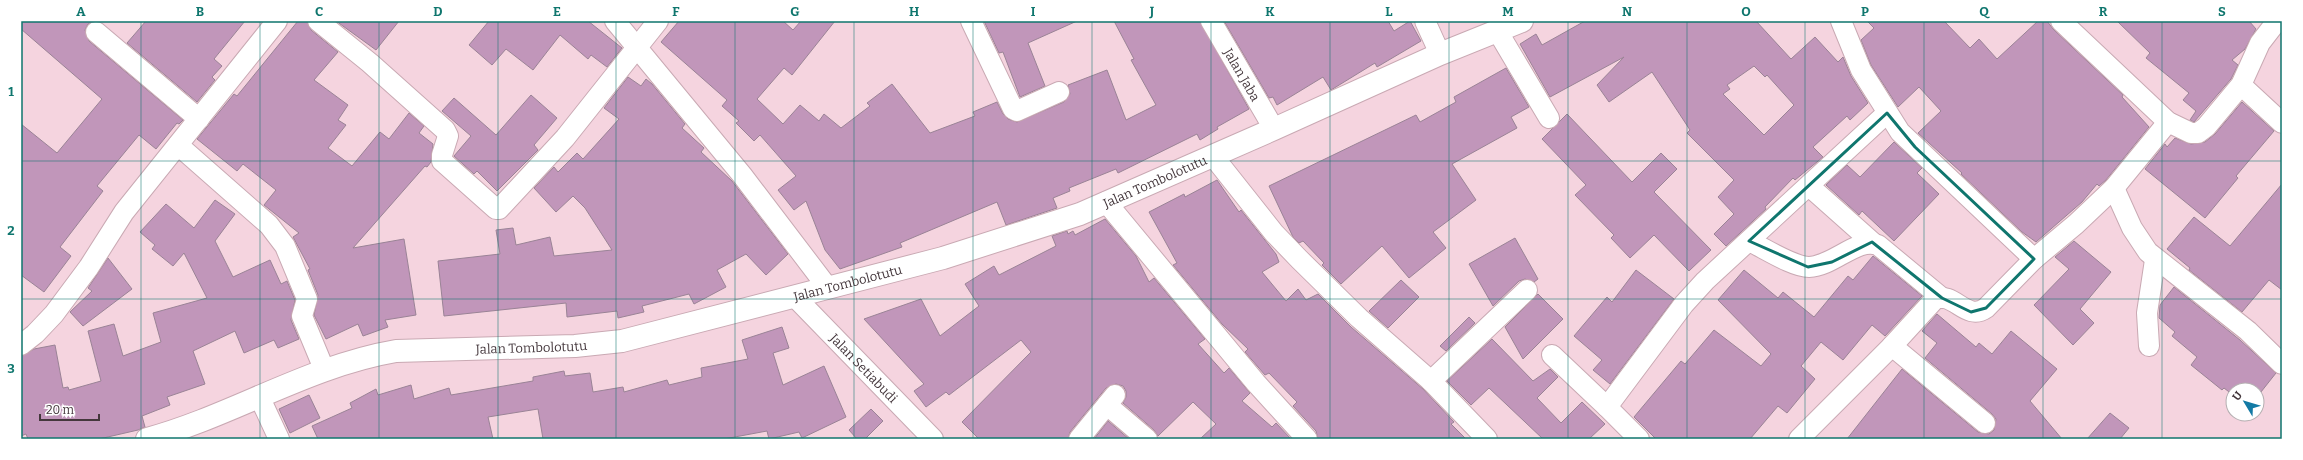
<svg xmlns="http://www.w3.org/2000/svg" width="2303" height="460" viewBox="0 0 2303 460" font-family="Bitter,serif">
<rect width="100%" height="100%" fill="#f5d4df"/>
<!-- building -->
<path fill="#c196ba" stroke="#9a8396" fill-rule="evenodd" d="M 21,21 L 94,21 L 88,24 L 85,30 L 89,41 L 183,120 L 179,124 L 177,123 L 156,149 L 139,135 L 97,186 L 103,191 L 60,247 L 71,256 L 44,292 L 21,275 L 21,124 L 57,153 L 102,99 L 21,29 Z
M 146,21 L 245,21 L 214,59 L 222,66 L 212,77 L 215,80 L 197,102 L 127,43 Z
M 298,21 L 307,21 L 311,30 L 338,52 L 314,80 L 348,105 L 338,120 L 346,125 L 328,148 L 352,166 L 380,132 L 389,139 L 409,113 L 424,126 L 419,133 L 433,144 L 431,162 L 427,167 L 425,166 L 353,248 L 404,239 L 416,315 L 385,320 L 388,327 L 363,336 L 358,324 L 326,339 L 314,315 L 318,295 L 308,270 L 310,269 L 293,237 L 299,233 L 264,205 L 276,190 L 243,164 L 237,171 L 197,139 L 234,94 L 237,96 Z
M 336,21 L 399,21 L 376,50 Z
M 489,21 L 588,21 L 622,48 L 607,67 L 591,55 L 588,59 L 560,35 L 533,70 L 506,49 L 492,65 L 469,45 Z
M 679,21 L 783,21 L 793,30 L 801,21 L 835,21 L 792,75 L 784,68 L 757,99 L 783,124 L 800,105 L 819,121 L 824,114 L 841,128 L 870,106 L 867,103 L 892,84 L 930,133 L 975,116 L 973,112 L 997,102 L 1003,114 L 1008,119 L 1017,122 L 1064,102 L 1070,94 L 1068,85 L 1107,70 L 1126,120 L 1156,105 L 1131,60 L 1134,59 L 1114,21 L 1200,21 L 1249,109 L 1217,127 L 1218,129 L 1200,140 L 1197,134 L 1118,173 L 1116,169 L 1069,188 L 1070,191 L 1053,198 L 1057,208 L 1006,225 L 997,202 L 900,243 L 902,247 L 840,269 L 825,250 L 806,201 L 794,210 L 778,190 L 796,176 L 760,135 L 754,141 L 736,123 L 739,121 L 722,106 L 727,100 L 661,42 Z
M 984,21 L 1077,21 L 1028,43 L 1045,86 L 1020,97 L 1003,52 L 999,53 Z
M 1224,21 L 1388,21 L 1394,31 L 1410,21 L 1421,41 L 1377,67 L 1375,63 L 1331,90 L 1323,77 L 1277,105 L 1273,97 L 1269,98 Z
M 1585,21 L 1756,21 L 1791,59 L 1815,37 L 1838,62 L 1843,57 L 1851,76 L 1868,103 L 1850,120 L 1847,116 L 1813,147 L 1823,157 L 1795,180 L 1793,178 L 1765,207 L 1766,209 L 1726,246 L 1714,234 L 1734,214 L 1718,197 L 1734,180 L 1687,133 L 1690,130 L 1652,72 L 1609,102 L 1597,85 L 1624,57 L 1550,97 L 1520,44 L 1536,34 L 1542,45 ZM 1754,66 L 1765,77 L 1767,75 L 1794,105 L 1764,135 L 1723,94 L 1730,89 L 1727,85 Z
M 1867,21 L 1944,21 L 1970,48 L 1979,39 L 1997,59 L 2038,21 L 2047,21 L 2053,29 L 2123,95 L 2122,97 L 2149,127 L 2106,180 L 2099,186 L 2097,184 L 2082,202 L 2036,242 L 2022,232 L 1961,174 L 1962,173 L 1918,133 L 1941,111 L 1919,87 L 1898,107 L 1871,65 L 1861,40 L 1874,28 Z
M 2117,21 L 2249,21 L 2256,29 L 2245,49 L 2232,60 L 2238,65 L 2231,79 L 2194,122 L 2190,120 L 2196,111 L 2183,100 L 2189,93 L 2146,58 L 2150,53 Z
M 1506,68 L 1529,107 L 1511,117 L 1517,128 L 1452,164 L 1476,200 L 1433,232 L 1446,248 L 1409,278 L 1382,246 L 1341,284 L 1322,265 L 1324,263 L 1303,241 L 1299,243 L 1293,237 L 1269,186 L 1416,115 L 1420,122 L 1456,102 L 1454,97 Z
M 628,77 L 641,86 L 646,79 L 652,84 L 685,124 L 682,128 L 704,148 L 701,152 L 732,181 L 788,254 L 766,275 L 746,254 L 717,270 L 726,287 L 694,304 L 689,294 L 642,306 L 644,312 L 618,318 L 617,311 L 567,317 L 566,303 L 444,316 L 438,261 L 500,254 L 496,230 L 513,228 L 516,245 L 550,237 L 554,256 L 612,250 L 585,208 L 573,196 L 556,212 L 534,188 L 554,167 L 558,172 L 577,153 L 583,159 L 619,119 L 604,108 Z
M 531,95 L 557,118 L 534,145 L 538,150 L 497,191 L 477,171 L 474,174 L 454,156 L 471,136 L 442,111 L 454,98 L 496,135 Z
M 2242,102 L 2274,131 L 2236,176 L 2238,178 L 2205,218 L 2145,169 L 2165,144 L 2167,147 L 2175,138 L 2191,144 L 2205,142 L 2215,134 Z
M 1567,114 L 1632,182 L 1661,153 L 1677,169 L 1654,192 L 1711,250 L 1689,271 L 1654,235 L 1630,258 L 1611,238 L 1614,235 L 1575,195 L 1586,185 L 1542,139 Z
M 1894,142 L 1922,168 L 1917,173 L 1939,194 L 1894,241 L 1862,211 L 1859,215 L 1826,185 L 1847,165 L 1860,177 Z
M 1217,180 L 1239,212 L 1241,210 L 1276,254 L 1279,262 L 1262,272 L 1286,301 L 1298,289 L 1306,300 L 1318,294 L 1351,327 L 1423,389 L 1454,422 L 1451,424 L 1466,439 L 1318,439 L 1316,431 L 1293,406 L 1297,402 L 1269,373 L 1265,375 L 1245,352 L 1248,349 L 1222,324 L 1173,265 L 1177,263 L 1149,212 L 1184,194 L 1185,197 Z
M 2282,184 L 2282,290 L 2269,280 L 2242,312 L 2189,270 L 2190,268 L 2167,249 L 2194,217 L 2230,246 Z
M 215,200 L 235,214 L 215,241 L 233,277 L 270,260 L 281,284 L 287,281 L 295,300 L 291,320 L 299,339 L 278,348 L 274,340 L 244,353 L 235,331 L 193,351 L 205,384 L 167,397 L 170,405 L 142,416 L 145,427 L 138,430 L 99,439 L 28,439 L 26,434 L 21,436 L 21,356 L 34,349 L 55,345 L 63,388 L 68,387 L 69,390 L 101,381 L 88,331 L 114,324 L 123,356 L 161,342 L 153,313 L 207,298 L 184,253 L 173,266 L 152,249 L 155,245 L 140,232 L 166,204 L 194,228 Z
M 1105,219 L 1136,256 L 1149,282 L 1154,278 L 1205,339 L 1198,344 L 1224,373 L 1229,368 L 1250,393 L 1242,401 L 1272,427 L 1276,423 L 1291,439 L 1200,439 L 1216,424 L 1193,402 L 1158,436 L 1154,430 L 1123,403 L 1126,397 L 1126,391 L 1123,386 L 1116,384 L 1106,388 L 1070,432 L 1068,439 L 979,439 L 962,422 L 1031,352 L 1021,340 L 949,395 L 946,392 L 926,407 L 914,391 L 924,384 L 864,319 L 921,299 L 940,336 L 979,306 L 965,284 L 994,266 L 999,275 L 1056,246 L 1052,236 L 1067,231 L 1068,234 L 1073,231 L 1075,235 Z
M 1515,238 L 1538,279 L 1534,282 L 1525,279 L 1519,281 L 1493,306 L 1469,264 Z
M 2074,241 L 2111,272 L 2080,309 L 2094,323 L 2073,345 L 2034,305 L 2069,269 L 2055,257 Z
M 1873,256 L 1922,296 L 1885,336 L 1872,325 L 1843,360 L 1821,342 L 1801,366 L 1815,379 L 1787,413 L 1778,406 L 1750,439 L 1656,439 L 1634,417 L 1681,361 L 1685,364 L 1714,330 L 1761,366 L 1771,354 L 1718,300 L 1744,270 L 1778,298 L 1783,292 L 1814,317 L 1848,276 L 1853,280 Z
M 108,258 L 132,289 L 83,326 L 70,312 L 92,291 L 88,288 Z
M 1636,270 L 1674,299 L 1610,384 L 1593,370 L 1602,360 L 1574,336 L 1607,297 L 1612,302 Z
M 1401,280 L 1419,297 L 1388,328 L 1369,311 Z
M 2174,287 L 2240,340 L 2276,373 L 2257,397 L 2257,390 L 2233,390 L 2233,395 L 2224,388 L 2222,390 L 2191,365 L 2197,357 L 2172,336 L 2175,332 L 2159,318 L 2160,305 Z
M 1538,294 L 1563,319 L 1523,359 L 1505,327 Z
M 1937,314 L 1976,347 L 1979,343 L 1992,354 L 2011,331 L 2057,369 L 2030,401 L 2062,439 L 1847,439 L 1902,369 L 1978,432 L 1989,434 L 1994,430 L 1996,419 L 1992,414 L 1925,358 L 1937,343 L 1922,331 Z
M 1469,317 L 1475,323 L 1446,351 L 1440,346 Z
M 782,327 L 789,348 L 773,353 L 783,385 L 824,366 L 846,417 L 802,438 L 799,432 L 769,439 L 767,431 L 724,439 L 543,439 L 538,409 L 488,417 L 493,439 L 318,439 L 312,426 L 352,408 L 350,403 L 376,389 L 378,395 L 411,385 L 414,399 L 449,388 L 451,395 L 533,381 L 533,377 L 564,371 L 565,376 L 590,373 L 593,392 L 623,387 L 624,392 L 667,380 L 669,385 L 702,377 L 701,368 L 748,359 L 742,340 Z
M 1492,339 L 1533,381 L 1550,369 L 1558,377 L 1537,398 L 1561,423 L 1582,402 L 1605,424 L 1589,439 L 1543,439 L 1489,388 L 1471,405 L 1447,381 Z
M 309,395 L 320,418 L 290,433 L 279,409 Z
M 871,409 L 883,421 L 865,439 L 857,439 L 849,430 Z
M 2110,413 L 2129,428 L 2120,439 L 2087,439 Z
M 1108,421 L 1129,439 L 1094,439 Z"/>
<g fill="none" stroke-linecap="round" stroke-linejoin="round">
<defs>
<g id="minor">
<path d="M 318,21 L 370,63 L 445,130 L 448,136 L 442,155 L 442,161 L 496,209 L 499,209 L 565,138 L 658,21"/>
<path d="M 615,21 L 742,175 L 828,288"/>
<path d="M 971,21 L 1013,109 L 1017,111 L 1059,92"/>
<path id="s1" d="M 1211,21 L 1274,129"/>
<path d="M 1425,21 L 1440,54"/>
<path d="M 1841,21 L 1861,70 L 1900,132 L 2034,259"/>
<path d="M 2061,21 L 2168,122 L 2191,133 L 2198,133 L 2206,127 L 2241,85 L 2260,43 L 2277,21"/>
<path d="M 96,32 L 199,119"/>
<path d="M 1498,32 L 1549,118"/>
<path d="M 2241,85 L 2282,123"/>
<path d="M 178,145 L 269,225 L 285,246 L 307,299 L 302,316 L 324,369"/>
<path d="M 1213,156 L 1274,233 L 1299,259 L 1359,318 L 1431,381 L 1487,439"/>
<path d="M 1809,186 L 1872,242"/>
<path d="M 2114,188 L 2132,228 L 2148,252 L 2248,331 L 2282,364"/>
<path d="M 1106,202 L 1256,383 L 1307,439"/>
<path d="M 1749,241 C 1764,248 1793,267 1809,267 C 1834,266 1857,237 1878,245 L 1942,298"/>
<path id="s2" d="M 795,297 L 933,439"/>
<path d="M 21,345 L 35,334 L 54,314 L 89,267 L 124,212 L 277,21"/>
<path d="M 1892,346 L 1985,423"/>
<path d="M 2149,346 L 2147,313 L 2155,260"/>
<path d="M 1552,355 L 1607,407"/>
<path d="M 1431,381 L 1527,290"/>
<path d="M 259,396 L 279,439"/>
<path d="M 1107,405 L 1147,439"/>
<path d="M 1079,439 L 1115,395"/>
<path d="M 1639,439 L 1607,407 L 1684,304 L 1705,281 L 1887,113"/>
<path d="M 1799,439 L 1892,346 L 1935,299 C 1954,291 1966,322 1986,308 L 2034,259 L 2076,224 L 2114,188 L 2168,122"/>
</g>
<g id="tertiary">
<path id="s3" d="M 147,439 C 232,416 308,366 396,351 L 575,346 L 622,341 L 943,258 L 1080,214 L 1274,129 L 1440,54 L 1522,21"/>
</g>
</defs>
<!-- minor casing -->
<use href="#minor" stroke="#c9a9b3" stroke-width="22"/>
<!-- tertiary casing -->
<use href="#tertiary" stroke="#c9a9b3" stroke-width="24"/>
<!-- minor -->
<use href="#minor" stroke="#fff" stroke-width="20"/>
<!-- tertiary -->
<use href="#tertiary" stroke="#fff" stroke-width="22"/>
</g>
<!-- marked area -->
<path fill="none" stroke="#0f766e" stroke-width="3" stroke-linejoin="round" d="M 1887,113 L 1915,147 L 2034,259 L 1986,308 L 1971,312 L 1942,298 L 1872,242 L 1832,262 L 1808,267 L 1749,241 Z"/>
<!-- grid -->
<path fill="none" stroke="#0f766e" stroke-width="1" stroke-opacity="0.55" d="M 141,21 L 141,439M 260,21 L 260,439M 379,21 L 379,439M 498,21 L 498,439M 616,21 L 616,439M 735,21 L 735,439M 854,21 L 854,439M 973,21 L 973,439M 1092,21 L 1092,439M 1211,21 L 1211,439M 1330,21 L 1330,439M 1449,21 L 1449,439M 1568,21 L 1568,439M 1687,21 L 1687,439M 1805,21 L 1805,439M 1924,21 L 1924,439M 2043,21 L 2043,439M 2162,21 L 2162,439M 21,161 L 2282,161M 21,299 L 2282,299"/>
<g text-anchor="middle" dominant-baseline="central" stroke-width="3" stroke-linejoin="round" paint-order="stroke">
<!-- street labels -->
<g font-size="13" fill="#44373c" stroke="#fff">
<text stroke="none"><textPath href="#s1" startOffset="62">Jalan Jaba</textPath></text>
<text stroke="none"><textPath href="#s3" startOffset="1048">Jalan Tombolotutu</textPath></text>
<text stroke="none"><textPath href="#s3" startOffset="724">Jalan Tombolotutu</textPath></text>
<text stroke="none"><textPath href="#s3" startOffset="400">Jalan Tombolotutu</textPath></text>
<text stroke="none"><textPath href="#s2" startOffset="99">Jalan Setiabudi</textPath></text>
</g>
</g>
<!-- border -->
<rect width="2303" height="460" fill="none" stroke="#ffffff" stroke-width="44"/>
<!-- north arrow -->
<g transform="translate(2245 402) rotate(308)"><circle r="19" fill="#ffffff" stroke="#b4afb1"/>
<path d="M0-3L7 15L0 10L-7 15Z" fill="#137aa5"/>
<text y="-6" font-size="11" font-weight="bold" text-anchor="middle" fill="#44373c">U</text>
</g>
<!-- scale -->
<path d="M40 414v6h59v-6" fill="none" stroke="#44373c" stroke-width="2"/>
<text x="46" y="414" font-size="12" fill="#44373c" stroke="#ffffff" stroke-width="3" paint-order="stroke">20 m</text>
<rect x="22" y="22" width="2259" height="416" fill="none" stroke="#0f766e" stroke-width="1.5"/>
<g font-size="13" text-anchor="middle" font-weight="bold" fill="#0f766e">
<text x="81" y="16">A</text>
<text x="200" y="16">B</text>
<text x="319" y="16">C</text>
<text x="438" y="16">D</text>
<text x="557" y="16">E</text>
<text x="676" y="16">F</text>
<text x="795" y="16">G</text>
<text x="914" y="16">H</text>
<text x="1033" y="16">I</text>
<text x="1152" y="16">J</text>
<text x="1270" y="16">K</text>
<text x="1389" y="16">L</text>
<text x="1508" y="16">M</text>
<text x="1627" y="16">N</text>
<text x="1746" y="16">O</text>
<text x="1865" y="16">P</text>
<text x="1984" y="16">Q</text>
<text x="2103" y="16">R</text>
<text x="2222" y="16">S</text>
<text x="11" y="96">1</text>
<text x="11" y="235">2</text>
<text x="11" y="373">3</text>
</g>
</svg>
